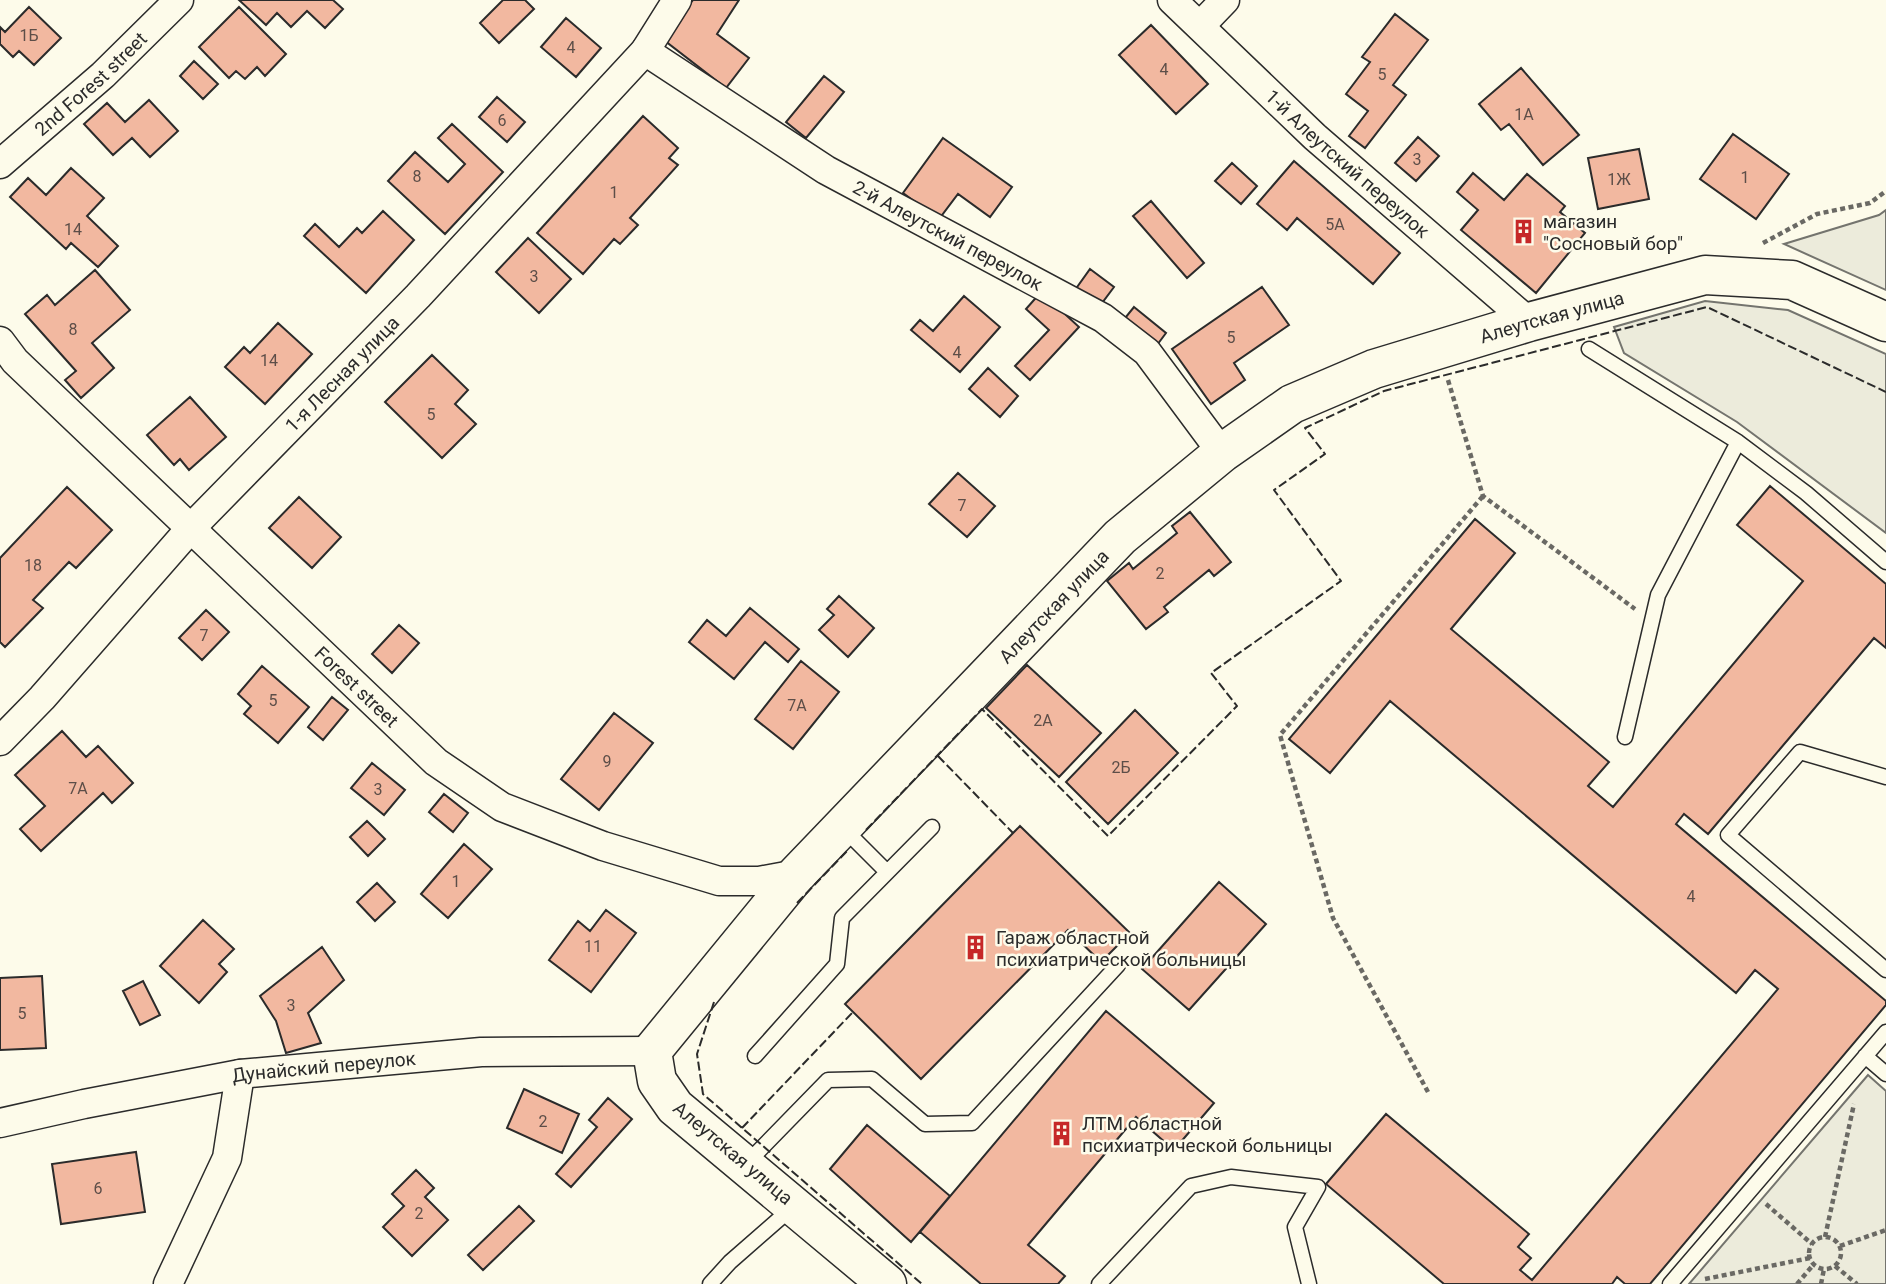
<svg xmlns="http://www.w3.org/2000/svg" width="1886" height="1284" viewBox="0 0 1886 1284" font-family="Roboto,sans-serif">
<rect width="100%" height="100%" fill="#fdfbea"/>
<!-- green -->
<path fill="#ecebdb" stroke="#74746e" stroke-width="2" d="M 1886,210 L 1886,290 L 1784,244 L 1879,215 Z
M 1705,301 L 1788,310 L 1886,354 L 1886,533 L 1737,422 L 1624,353 L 1614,327 Z
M 1868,1075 L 1886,1091 L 1886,1284 L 1689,1284 Z"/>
<!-- building -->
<path fill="#f2b8a0" stroke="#2b2b2b" stroke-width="2" d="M 239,0 L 333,0 L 343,9 L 325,28 L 307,11 L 291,27 L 277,13 L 266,25 Z
M 503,0 L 525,0 L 534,9 L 499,43 L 480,23 Z
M 693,0 L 739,0 L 717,34 L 749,58 L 726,88 L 660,37 Z
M 29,7 L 61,38 L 34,65 L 19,51 L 13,57 L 0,44 L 0,27 L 5,32 Z
M 239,7 L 286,54 L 265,76 L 257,67 L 245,79 L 236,71 L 229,78 L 199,47 Z
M 1395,14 L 1428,40 L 1393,85 L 1406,95 L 1365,148 L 1349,136 L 1368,111 L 1346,94 L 1370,62 L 1362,57 Z
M 566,18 L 601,48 L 576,77 L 541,47 Z
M 1151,25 L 1208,84 L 1176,114 L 1119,55 Z
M 194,61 L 218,84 L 203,99 L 180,76 Z
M 1521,68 L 1579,135 L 1543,165 L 1509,124 L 1501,130 L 1479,104 Z
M 824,76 L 844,92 L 806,138 L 786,122 Z
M 497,97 L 525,122 L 507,142 L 479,117 Z
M 149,100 L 178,131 L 150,157 L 132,138 L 113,155 L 84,124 L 107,103 L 125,122 Z
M 643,116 L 678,148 L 669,158 L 678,165 L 630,218 L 638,225 L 620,244 L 614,239 L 583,274 L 537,233 Z
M 452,124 L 503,172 L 445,234 L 388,181 L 415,152 L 448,182 L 465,164 L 438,138 Z
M 1733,134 L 1789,174 L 1756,219 L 1700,179 Z
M 1418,137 L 1439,156 L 1416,181 L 1395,163 Z
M 943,138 L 1012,187 L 990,217 L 958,194 L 939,219 L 903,193 Z
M 1639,149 L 1649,199 L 1598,209 L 1588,158 Z
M 1294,161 L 1400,253 L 1373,284 L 1297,218 L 1287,230 L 1257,204 Z
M 1232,163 L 1257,186 L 1241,204 L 1215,181 Z
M 71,168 L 104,198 L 87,216 L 118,246 L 98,267 L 71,243 L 66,249 L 10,197 L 28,178 L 46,195 Z
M 1473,173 L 1504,200 L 1527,174 L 1565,206 L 1560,212 L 1585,233 L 1536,293 L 1461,230 L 1478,210 L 1457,192 Z
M 1151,201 L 1204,263 L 1187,278 L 1133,216 Z
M 383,211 L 414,240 L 366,293 L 304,236 L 315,224 L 339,247 L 357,228 L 362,233 Z
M 528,238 L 571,279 L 539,313 L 496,272 Z
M 1090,269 L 1114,287 L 1099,307 L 1075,290 Z
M 95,270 L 130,310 L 92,343 L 114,368 L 81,398 L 65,380 L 76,371 L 25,314 L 47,295 L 55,305 Z
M 1262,287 L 1289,325 L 1234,363 L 1245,380 L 1211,404 L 1172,349 Z
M 1041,292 L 1079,327 L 1030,380 L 1015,366 L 1049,330 L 1026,309 Z
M 964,296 L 1000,327 L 960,372 L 911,330 L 920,320 L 933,331 Z
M 1134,307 L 1166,333 L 1154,349 L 1121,323 Z
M 278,323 L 312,354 L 265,404 L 225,367 L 244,347 L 250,353 Z
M 432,355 L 468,390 L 455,404 L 476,424 L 442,458 L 385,402 Z
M 988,368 L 1018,396 L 1000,417 L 969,389 Z
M 190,397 L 226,437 L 189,470 L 180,459 L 174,465 L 147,435 Z
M 958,473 L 995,506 L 967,537 L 929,504 Z
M 1770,486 L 1886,584 L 1886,648 L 1874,638 L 1708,834 L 1684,814 L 1676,824 L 1886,1001 L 1886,1005 L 1650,1284 L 1625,1284 L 1617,1277 L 1612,1284 L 1444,1284 L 1326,1184 L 1386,1114 L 1529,1234 L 1518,1247 L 1531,1258 L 1520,1270 L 1532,1280 L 1778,989 L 1755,970 L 1736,993 L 1390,701 L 1330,773 L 1289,739 L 1475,519 L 1515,553 L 1451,629 L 1609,762 L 1588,786 L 1613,807 L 1803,581 L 1737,525 Z
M 67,487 L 112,530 L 76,568 L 69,562 L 33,600 L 43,608 L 5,647 L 0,642 L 0,558 Z
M 299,497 L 341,537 L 312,568 L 269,528 Z
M 1190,512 L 1231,562 L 1214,576 L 1209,570 L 1164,607 L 1168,612 L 1146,629 L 1107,581 L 1129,563 L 1133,569 L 1177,533 L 1172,526 Z
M 839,596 L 874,628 L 848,657 L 819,630 L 834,615 L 827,609 Z
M 750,608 L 799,649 L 788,662 L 765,642 L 734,679 L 689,642 L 707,620 L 726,636 Z
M 206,610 L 229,632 L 202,660 L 179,638 Z
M 399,625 L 419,643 L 392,673 L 372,654 Z
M 801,661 L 839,692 L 793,749 L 755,719 Z
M 1027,665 L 1101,733 L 1059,777 L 986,708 Z
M 262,666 L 309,707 L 278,743 L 244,714 L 251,706 L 238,694 Z
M 332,697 L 348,710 L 323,740 L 308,727 Z
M 1135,710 L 1178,753 L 1108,824 L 1066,782 Z
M 614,713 L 653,743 L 599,810 L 561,779 Z
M 62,731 L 86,757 L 98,746 L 133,783 L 112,803 L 103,793 L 41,851 L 20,829 L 45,806 L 15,775 Z
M 372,763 L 405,790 L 384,815 L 351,788 Z
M 444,794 L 468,813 L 453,832 L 429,812 Z
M 367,821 L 385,839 L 368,856 L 350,837 Z
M 1020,826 L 1130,933 L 1101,962 L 1068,930 L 921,1079 L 845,1004 Z
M 464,844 L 492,869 L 448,918 L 421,894 Z
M 1219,882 L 1266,924 L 1189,1010 L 1142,969 Z
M 377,883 L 395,902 L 375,921 L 357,902 Z
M 606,910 L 636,933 L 591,992 L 549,960 L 578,921 L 590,931 Z
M 203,920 L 234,949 L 219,964 L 227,972 L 199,1003 L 160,966 Z
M 322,947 L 344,980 L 308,1013 L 321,1043 L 286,1053 L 276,1021 L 260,996 Z
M 42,976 L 46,1048 L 0,1050 L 0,978 Z
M 143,981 L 160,1015 L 140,1025 L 123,991 Z
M 1106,1011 L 1214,1103 L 1174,1150 L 1136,1117 L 1028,1245 L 1065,1276 L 1058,1284 L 981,1284 L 920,1232 Z
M 524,1089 L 579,1114 L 562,1153 L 507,1128 Z
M 608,1098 L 632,1119 L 571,1187 L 556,1174 L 597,1127 L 589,1120 Z
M 867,1125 L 950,1196 L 911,1242 L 830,1169 Z
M 136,1152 L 145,1212 L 61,1224 L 52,1164 Z
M 416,1170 L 434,1188 L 425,1197 L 448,1220 L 412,1256 L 383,1227 L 404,1206 L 392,1194 Z
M 519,1206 L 534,1221 L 483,1270 L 468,1255 Z"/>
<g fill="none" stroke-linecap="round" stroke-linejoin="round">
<defs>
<path id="lane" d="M 1589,349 L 1738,442 L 1806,493 L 1886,562
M 1625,737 L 1658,595 L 1738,442
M 1886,777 L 1800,752 L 1728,835 L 1886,970
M 843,828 L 887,872
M 755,1056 L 837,964 L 842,918 L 932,827
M 1865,1056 L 1886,1074
M 747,1163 L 828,1080 L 872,1079 L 925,1124 L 972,1123 L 1118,965
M 710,1284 L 730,1262 L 794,1206
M 1099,1284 L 1191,1186 L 1231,1177 L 1318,1187 L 1295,1227 L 1309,1284
M 1670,1284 L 1886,1032"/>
<g id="street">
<path id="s1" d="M 1172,0 L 1315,137 L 1529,322"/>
<path d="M 1200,26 L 1225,0"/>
<path id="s2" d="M 645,51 L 826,170 L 1103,318 L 1147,352 L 1222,453"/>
<path id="s3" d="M 0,164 L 103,75 L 179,0"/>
<path id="s4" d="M 0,341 L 15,361 L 436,762 L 502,807 L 603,846 L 719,881 L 759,881 L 797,874"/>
<path id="s5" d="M 0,741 L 42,698 L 190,529 L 418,296 L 645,51 L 677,0"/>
<path id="s6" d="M 0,1123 L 84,1104 L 240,1074 L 481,1052 L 652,1051"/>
<path d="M 168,1284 L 227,1158 L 240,1074"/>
</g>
<g id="secondary">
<path id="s7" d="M 887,1284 L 675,1107 L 657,1081 L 652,1051 L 797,874 L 1120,537 L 1222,453 L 1292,404 L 1374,369 L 1529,322 L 1705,275 L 1792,280 L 1886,322"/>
</g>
</defs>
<!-- lane casing -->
<use href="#lane" stroke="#2b2b2b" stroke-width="17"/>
<!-- street casing -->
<use href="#street" stroke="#2b2b2b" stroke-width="31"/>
<!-- secondary casing -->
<use href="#secondary" stroke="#2b2b2b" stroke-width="41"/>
<!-- path -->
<path stroke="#6a6964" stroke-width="4.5" stroke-dasharray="5 3.5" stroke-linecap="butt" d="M 1763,243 L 1817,214 L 1870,203 L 1886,191
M 1448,380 L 1483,496 L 1635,609
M 1428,1092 L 1333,918 L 1280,735 L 1483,496
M 1766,1204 L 1812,1244
M 1825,1237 L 1854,1104
M1809 1253a16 16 0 1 1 32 0a16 16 0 1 1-32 0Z
M 1840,1246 L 1886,1230
M 1835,1266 L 1857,1284
M 1705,1279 L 1810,1258
M 1797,1284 L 1814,1264
M 1821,1284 L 1824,1269"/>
<!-- lane -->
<use href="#lane" stroke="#fdfbea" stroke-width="14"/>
<!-- street -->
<use href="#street" stroke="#fdfbea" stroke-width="28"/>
<!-- secondary -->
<use href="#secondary" stroke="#fdfbea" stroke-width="38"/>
<!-- fence -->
<path stroke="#2b2b2b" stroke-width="2" stroke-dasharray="9 3.5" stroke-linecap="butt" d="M 938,756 L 1013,833
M 866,830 L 982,709 L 1108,836 L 1237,706 L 1211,673 L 1341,581 L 1274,490 L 1325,454 L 1305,428 L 1384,391 L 1707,307 L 1886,392
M 797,903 L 847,851
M 714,1002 L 697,1054 L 703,1094 L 922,1284
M 742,1128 L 853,1012"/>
</g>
<!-- icons -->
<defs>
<symbol id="building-bare" viewBox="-9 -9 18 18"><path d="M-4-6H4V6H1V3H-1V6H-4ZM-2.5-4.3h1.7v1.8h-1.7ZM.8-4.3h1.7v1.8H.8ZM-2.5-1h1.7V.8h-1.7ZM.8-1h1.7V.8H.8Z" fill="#c62828" stroke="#fdfbea" stroke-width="2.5" paint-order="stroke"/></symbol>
</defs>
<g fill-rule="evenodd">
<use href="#building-bare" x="1506" y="214" width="35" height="35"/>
<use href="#building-bare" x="958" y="930" width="35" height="35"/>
<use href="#building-bare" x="1044" y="1116" width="35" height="35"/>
</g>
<g text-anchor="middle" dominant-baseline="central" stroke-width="5" stroke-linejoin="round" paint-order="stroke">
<!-- number labels -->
<g font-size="16" fill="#5d4e48">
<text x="29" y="35">1Б</text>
<text x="571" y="47">4</text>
<text x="1164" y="69">4</text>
<text x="1382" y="74">5</text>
<text x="1524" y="114">1А</text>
<text x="502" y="120">6</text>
<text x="1417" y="159">3</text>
<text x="417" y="176">8</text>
<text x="1745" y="177">1</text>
<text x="1619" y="179">1Ж</text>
<text x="614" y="192">1</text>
<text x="1335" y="224">5А</text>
<text x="73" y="229">14</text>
<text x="534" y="276">3</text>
<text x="73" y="329">8</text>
<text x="1231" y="337">5</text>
<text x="957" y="352">4</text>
<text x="269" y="360">14</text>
<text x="431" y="414">5</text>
<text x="962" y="505">7</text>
<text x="33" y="565">18</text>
<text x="1160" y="573">2</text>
<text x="204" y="635">7</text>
<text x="273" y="700">5</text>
<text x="797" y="705">7А</text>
<text x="1043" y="720">2А</text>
<text x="607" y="761">9</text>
<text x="1121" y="767">2Б</text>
<text x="78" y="788">7А</text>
<text x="378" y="789">3</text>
<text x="456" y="881">1</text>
<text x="1691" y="896">4</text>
<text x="593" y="946">11</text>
<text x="291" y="1005">3</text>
<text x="22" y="1013">5</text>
<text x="543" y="1121">2</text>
<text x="98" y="1188">6</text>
<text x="419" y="1213">2</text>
</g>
<!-- street labels -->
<g font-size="19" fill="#2b2b2b" stroke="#fdfbea">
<text stroke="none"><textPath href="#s3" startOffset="121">2nd Forest street</textPath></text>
<text stroke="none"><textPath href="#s1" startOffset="240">1-й Алеутский переулок</textPath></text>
<text stroke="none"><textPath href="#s2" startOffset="355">2-й Алеутский переулок</textPath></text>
<text stroke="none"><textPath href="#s7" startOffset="1526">Алеутская улица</textPath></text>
<text stroke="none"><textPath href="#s5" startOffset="502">1-я Лесная улица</textPath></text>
<text stroke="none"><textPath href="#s7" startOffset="938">Алеутская улица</textPath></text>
<text stroke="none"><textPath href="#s4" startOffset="497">Forest street</textPath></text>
<text stroke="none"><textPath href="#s6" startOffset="329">Дунайский переулок</textPath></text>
<text transform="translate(733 1153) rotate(40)">Алеутская улица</text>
</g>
<!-- poi labels -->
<g font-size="19" fill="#2b2b2b" stroke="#fdfbea" text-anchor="start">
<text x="1543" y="221">магазин<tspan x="1543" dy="22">"Сосновый бор"</tspan></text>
<text x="996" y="937">Гараж областной<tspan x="996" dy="22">психиатрической больницы</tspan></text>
<text x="1082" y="1123">ЛТМ областной<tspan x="1082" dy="22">психиатрической больницы</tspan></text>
</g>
</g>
</svg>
